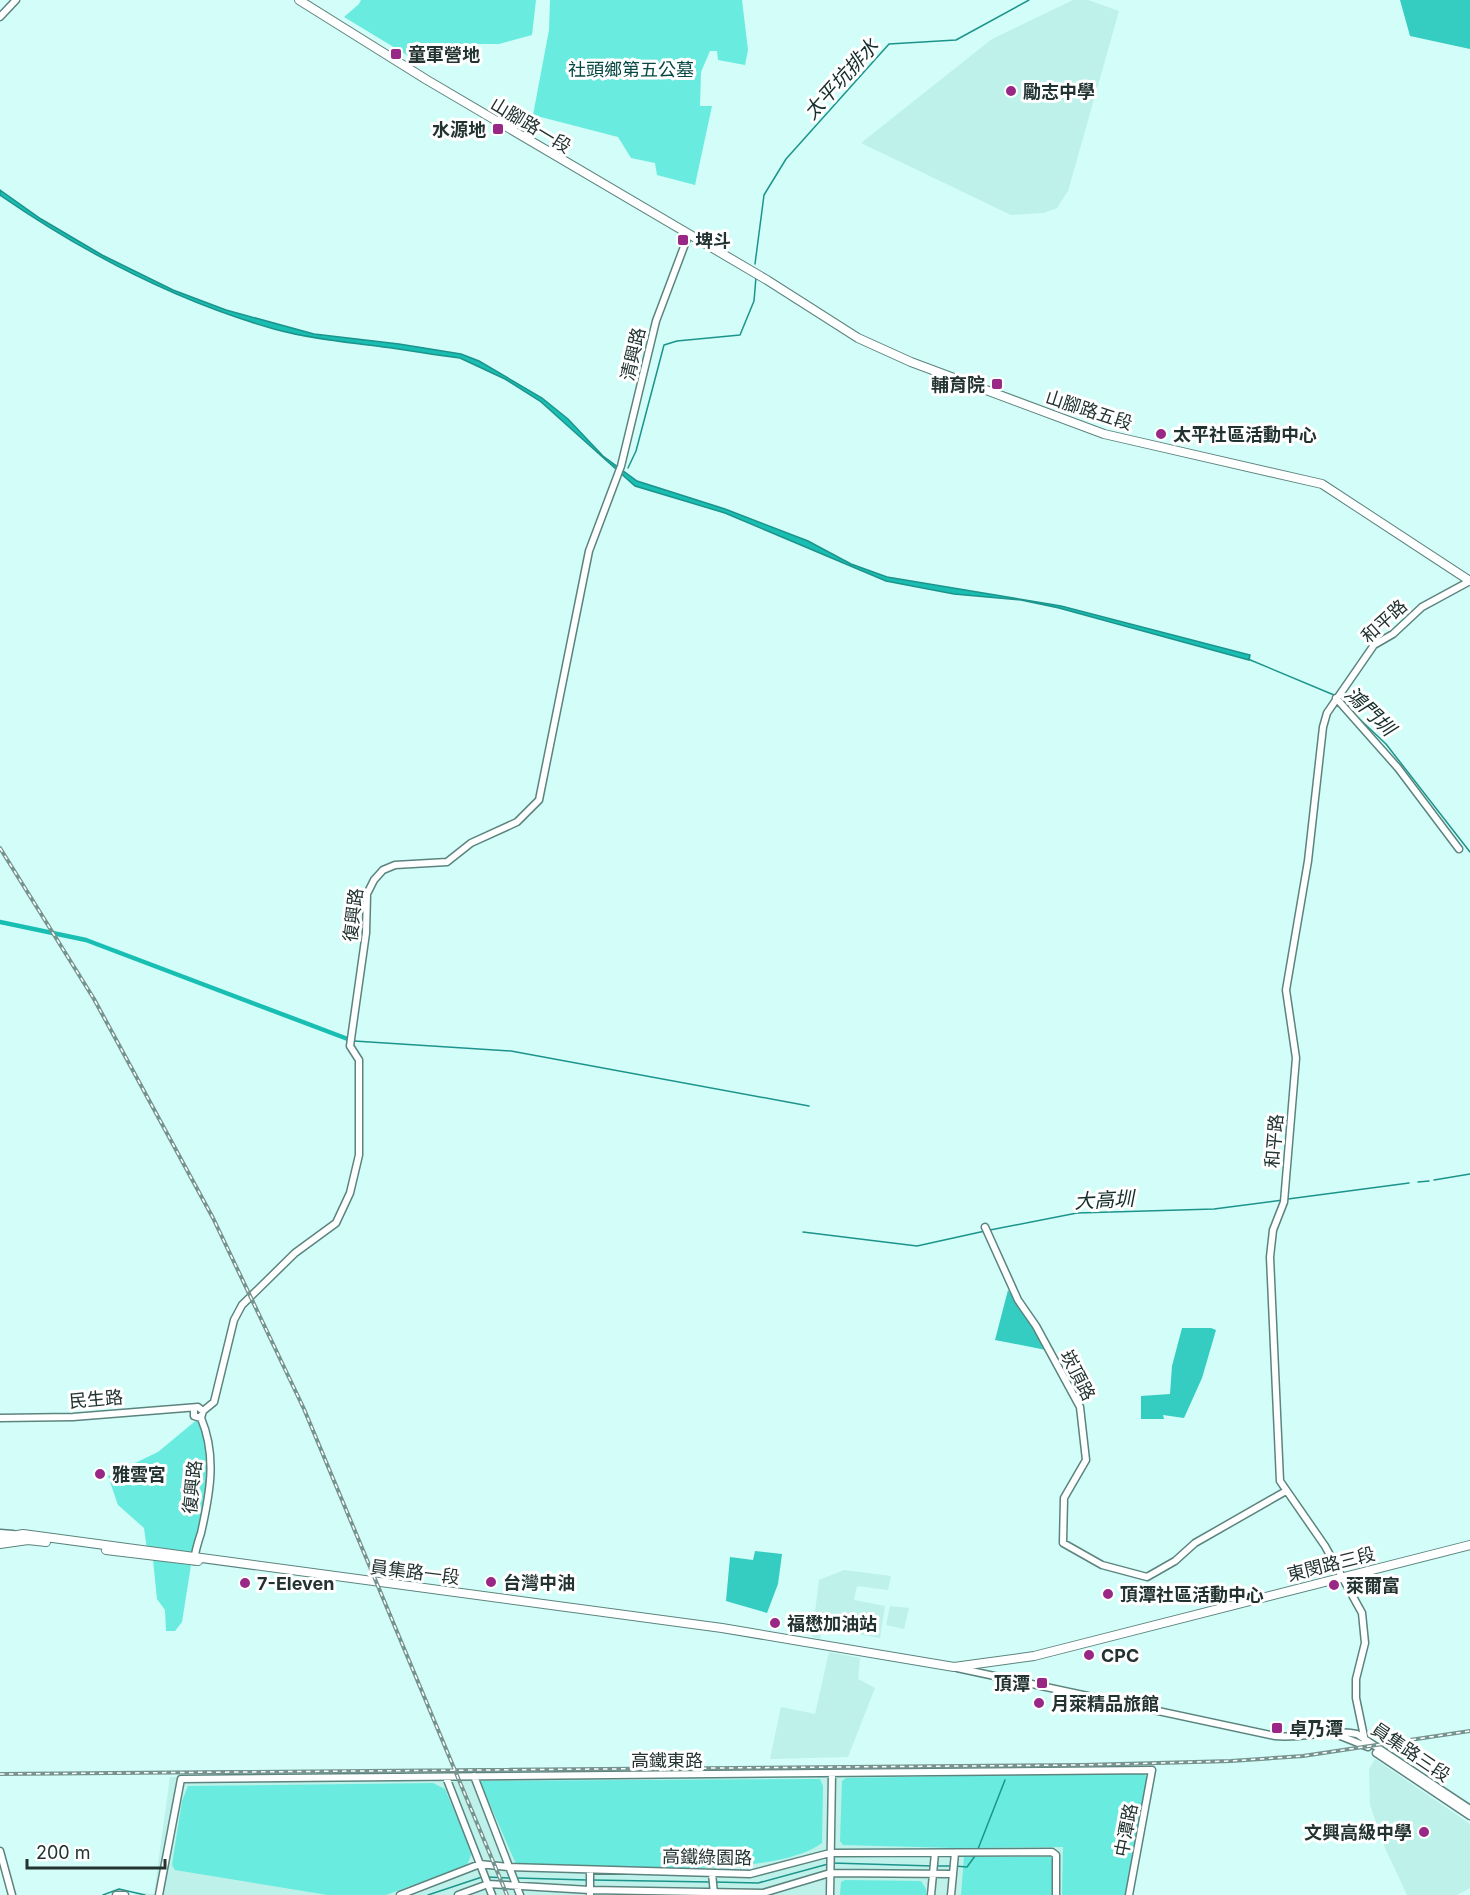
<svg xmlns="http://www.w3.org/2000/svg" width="1470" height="1895" viewBox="0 0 1470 1895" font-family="Inter,'Noto Sans TC',sans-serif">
<rect width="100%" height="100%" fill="#d2fdf8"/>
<!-- built -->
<path fill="#bdf1ea" d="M 1073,0 L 1088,0 L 1119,11 L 1068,191 L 1057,208 L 1043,213 L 1011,215 L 861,143 L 992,39 Z
M 844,1570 L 891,1576 L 888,1590 L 857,1586 L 854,1600 L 885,1606 L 880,1638 L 822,1628 L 820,1639 L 812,1637 L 819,1580 Z
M 890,1606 L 909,1608 L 904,1629 L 886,1625 Z
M 829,1652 L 860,1658 L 858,1679 L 875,1688 L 848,1757 L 770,1759 L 781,1707 L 815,1714 Z
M 1375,1759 L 1470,1824 L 1470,1888 L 1457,1895 L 1407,1895 L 1385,1848 L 1370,1805 L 1369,1769 Z
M 1152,1768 L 1129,1895 L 136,1895 L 135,1892 L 154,1894 L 170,1777 L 463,1770 Z"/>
<!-- green -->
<path fill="#6aebdf" d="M 361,0 L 536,0 L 532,35 L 499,44 L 443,44 L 415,60 L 344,17 L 359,4 Z
M 550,0 L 742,0 L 748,50 L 745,65 L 718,60 L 717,51 L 710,51 L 701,72 L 700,106 L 712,106 L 695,185 L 657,175 L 655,163 L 631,158 L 618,137 L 533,115 L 549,30 Z
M 199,1418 C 222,1462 203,1511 194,1557 L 147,1550 L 144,1528 L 118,1505 L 108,1476 L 158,1452 Z
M 153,1560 L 191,1565 L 182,1622 L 175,1631 L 166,1631 L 165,1610 L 157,1599 Z
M 1143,1773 L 1147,1777 L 1125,1895 L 1062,1895 L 1063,1847 L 955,1848 L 843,1845 L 840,1841 L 842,1781 L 846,1778 Z
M 820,1779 L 823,1786 L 822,1843 C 769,1882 586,1865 516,1864 L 481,1784 L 481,1781 Z
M 433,1783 L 445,1789 L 472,1853 L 467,1865 L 386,1895 L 328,1895 L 175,1870 L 172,1865 L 182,1801 L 188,1786 Z
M 964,1857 L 1053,1857 L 1052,1895 L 961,1895 Z
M 845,1880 L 921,1881 L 926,1889 L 926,1895 L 840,1895 L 841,1882 Z"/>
<!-- forest -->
<path fill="#35ccc1" d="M 1400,0 L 1470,0 L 1470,49 L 1410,36 Z
M 1008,1290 L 1032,1322 L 1046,1350 L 995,1340 Z
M 1182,1328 L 1211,1328 L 1216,1330 L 1202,1378 L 1184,1418 L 1163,1415 L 1164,1419 L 1141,1419 L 1141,1396 L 1170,1394 L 1172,1366 Z
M 755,1551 L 782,1554 L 778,1584 L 767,1613 L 726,1601 L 730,1557 L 753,1560 Z"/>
<!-- water -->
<path fill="#19beb3" stroke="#1c948c" stroke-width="1.5" d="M 0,190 L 41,219 L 102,255 L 173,290 L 226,310 L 314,334 L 399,344 L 461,354 L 479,361 L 542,398 L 568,419 L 603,456 L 637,481 L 725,509 L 808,541 L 851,564 L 887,577 L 1061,606 L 1250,655 L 1249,660 L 1059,608 L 1021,600 L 954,594 L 886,581 L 725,513 L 635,486 L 540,401 L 505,379 L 460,358 C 434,355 408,350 383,347 C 347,342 310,339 274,329 C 176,301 84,253 0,195 Z"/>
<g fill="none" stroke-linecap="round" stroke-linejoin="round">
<!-- stream -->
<path stroke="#1c948c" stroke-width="1.5" d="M 755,264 L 764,195 L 786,159 L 889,44 L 956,40 L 1029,0
M 628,468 L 636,451 L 664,345 L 677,341 L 740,335 L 754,301 L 756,277
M 1248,659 L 1334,695
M 1353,713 L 1386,744 L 1470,852
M 354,1041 L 511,1051 L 809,1106
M 1434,1180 L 1470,1174
M 1418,1182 L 1429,1181
M 1288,1199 L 1409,1183
M 990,1230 L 1077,1213 L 1214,1209 L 1283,1200
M 803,1232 L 917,1246 L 985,1231
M 978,1849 L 1005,1780
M 832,1863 L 933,1866
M 937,1866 L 951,1866
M 955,1866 L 967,1867 L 975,1856
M 487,1877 L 509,1878
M 517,1878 L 587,1880
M 592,1880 L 710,1882
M 715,1882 L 758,1883 L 828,1864
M 103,1895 L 119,1889 L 145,1895
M 428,1895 L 482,1877"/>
<!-- canal -->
<path stroke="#19beb3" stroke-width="4.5" d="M 0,922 L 86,940 L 353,1041"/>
<defs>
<path id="minor" d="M 0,17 L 16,0
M 1336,698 L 1398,768 L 1459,849
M 985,1227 L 1018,1300 L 1036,1326 L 1080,1407 L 1086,1460 L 1064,1498 L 1063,1543 L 1102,1565 L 1147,1577 L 1175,1561 L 1195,1543 L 1286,1491
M 203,1411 L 214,1402 L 234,1320 L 242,1305 L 295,1253 L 336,1223 L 350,1193 L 359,1155 L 359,1060 L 350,1046 L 366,933 L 367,894 L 374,880 L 383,870 L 395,865 L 447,862 L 471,843 L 517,822 L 539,800 L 589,551 L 621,466 L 656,321 L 688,236
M 0,1418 L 73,1417 L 198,1407 L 203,1411 L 201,1418 L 194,1416 L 194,1409
M 0,1533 L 13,1534
M 194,1561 C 195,1551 198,1542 201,1533 C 210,1493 217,1456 201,1418
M 957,1668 L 1275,1736 C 1303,1739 1330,1729 1357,1734 L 1470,1809
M 1333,1733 L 1368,1747
M 1366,1746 L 1356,1698 L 1356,1679 L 1365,1643 L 1362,1613 L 1325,1546 L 1280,1481 L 1270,1257 L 1273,1230 L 1284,1202 L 1296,1058 L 1286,990 L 1308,861 L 1323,727 L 1327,713 L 1374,645 L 1393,634 L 1422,607 L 1470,581
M 1376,1753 L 1470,1816
M 474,1776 L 520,1895
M 446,1777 L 492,1895
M 0,1851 L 12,1895
M 712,1873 L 714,1894
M 116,1895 L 125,1895
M 159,1895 L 181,1779 L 1152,1770 L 1129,1895
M 400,1895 L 480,1864 L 508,1867 L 750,1874 L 830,1853 L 1052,1852 L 1056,1855 L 1056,1895
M 458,1895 L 488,1884 L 590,1890 L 763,1893 L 830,1873 L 952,1874
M 590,1895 L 590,1870
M 830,1895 L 832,1774
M 931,1895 L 935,1853
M 951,1895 L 955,1853"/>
<path id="major" d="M 299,0 L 427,80 L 767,280 L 858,338 L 911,362 L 1104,434 L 1322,484 L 1470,581
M 0,1538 L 23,1534 L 722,1628 L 954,1667 L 1034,1656 L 1470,1545
M 0,1544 L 28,1540 L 46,1542
M 106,1550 L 198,1561"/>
</defs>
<!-- minor casing -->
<use href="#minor" stroke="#5c847f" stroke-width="9"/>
<!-- major casing -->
<use href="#major" stroke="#5c847f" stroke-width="10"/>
<!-- minor -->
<use href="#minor" stroke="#fff" stroke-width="6"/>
<!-- major -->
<use href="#major" stroke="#fff" stroke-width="8"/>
<defs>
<path id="rail" d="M 0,848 L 94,999 L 213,1218 L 304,1409 L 507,1895
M 0,1774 L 1084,1765 L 1231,1761 L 1303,1756 L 1470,1731"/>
</defs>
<!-- rail casing -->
<use href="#rail" stroke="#75938f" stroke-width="4"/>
<!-- rail -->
<use href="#rail" stroke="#fff" stroke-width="1.5" stroke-dasharray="4.5" stroke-linecap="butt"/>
</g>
<!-- markers -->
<g fill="#982785" stroke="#fff" stroke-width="2">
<rect x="390" y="48" width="12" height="12" rx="3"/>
<circle cx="1011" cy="91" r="6"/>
<rect x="492" y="123" width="12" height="12" rx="3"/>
<rect x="677" y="234" width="12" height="12" rx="3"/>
<rect x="991" y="378" width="12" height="12" rx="3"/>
<circle cx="1161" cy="434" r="6"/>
<circle cx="100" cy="1474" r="6"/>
<circle cx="491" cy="1582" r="6"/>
<circle cx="245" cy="1583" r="6"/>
<circle cx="1334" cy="1585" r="6"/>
<circle cx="1108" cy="1594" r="6"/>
<circle cx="775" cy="1623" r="6"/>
<circle cx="1089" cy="1655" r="6"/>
<rect x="1036" y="1677" width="12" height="12" rx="3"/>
<circle cx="1039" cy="1703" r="6"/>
<rect x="1271" y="1722" width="12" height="12" rx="3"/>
<circle cx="1424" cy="1832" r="6"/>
</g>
<g text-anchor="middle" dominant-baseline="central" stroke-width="6" stroke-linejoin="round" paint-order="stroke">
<!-- poi labels -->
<g font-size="18" font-weight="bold" fill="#223331" stroke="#fff" text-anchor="start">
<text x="408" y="54">童軍營地</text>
<text x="1023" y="91">勵志中學</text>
<text x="486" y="129" text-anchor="end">水源地</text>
<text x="695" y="240">埤斗</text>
<text x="985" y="384" text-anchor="end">輔育院</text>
<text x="1173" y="434">太平社區活動中心</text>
<text x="112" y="1474">雅雲宮</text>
<text x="503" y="1582">台灣中油</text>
<text x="257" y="1583">7-Eleven</text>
<text x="1346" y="1585">萊爾富</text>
<text x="1120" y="1594">頂潭社區活動中心</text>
<text x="787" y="1623">福懋加油站</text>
<text x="1101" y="1655">CPC</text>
<text x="1030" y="1683" text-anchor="end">頂潭</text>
<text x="1051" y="1703">月萊精品旅館</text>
<text x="1289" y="1728">卓乃潭</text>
<text x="1412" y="1832" text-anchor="end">文興高級中學</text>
</g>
<!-- park labels -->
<g font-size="18" fill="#054843" stroke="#fff">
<text x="631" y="69">社頭鄉第五公墓</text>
</g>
<!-- street labels -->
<g font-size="18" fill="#223331" stroke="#fff">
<text transform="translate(531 125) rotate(31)">山腳路一段</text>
<text transform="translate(633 354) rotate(-77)">清興路</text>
<text transform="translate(1089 410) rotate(18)">山腳路五段</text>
<text transform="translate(1384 621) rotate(-42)">和平路</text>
<text transform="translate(353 915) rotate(-83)">復興路</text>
<text transform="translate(1274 1141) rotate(-85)">和平路</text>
<text transform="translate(1078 1375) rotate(63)">崁頂路</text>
<text transform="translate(96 1399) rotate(-5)">民生路</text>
<text transform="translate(192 1487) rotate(-84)">復興路</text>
<text transform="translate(1331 1564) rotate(-14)">東閔路三段</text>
<text transform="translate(415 1572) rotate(7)">員集路一段</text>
<text transform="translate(1411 1752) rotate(34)">員集路三段</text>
<text x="667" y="1760">高鐵東路</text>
<text transform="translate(1126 1830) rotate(-79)">中潭路</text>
<text transform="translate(707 1857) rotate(1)">高鐵綠園路</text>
</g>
<!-- water labels -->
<g font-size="20" font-style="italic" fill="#162e2b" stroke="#fff">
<text transform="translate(841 79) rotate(-48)">太平坑排水</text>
<text transform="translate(1370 711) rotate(44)">鴻門圳</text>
<text transform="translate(1104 1200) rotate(-3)">大高圳</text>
</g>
</g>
<!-- scale -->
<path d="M27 1859v9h138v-9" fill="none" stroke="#223331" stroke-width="3"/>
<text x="36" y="1859" font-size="18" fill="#223331" stroke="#ffffff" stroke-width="4.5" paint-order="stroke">200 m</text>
</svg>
